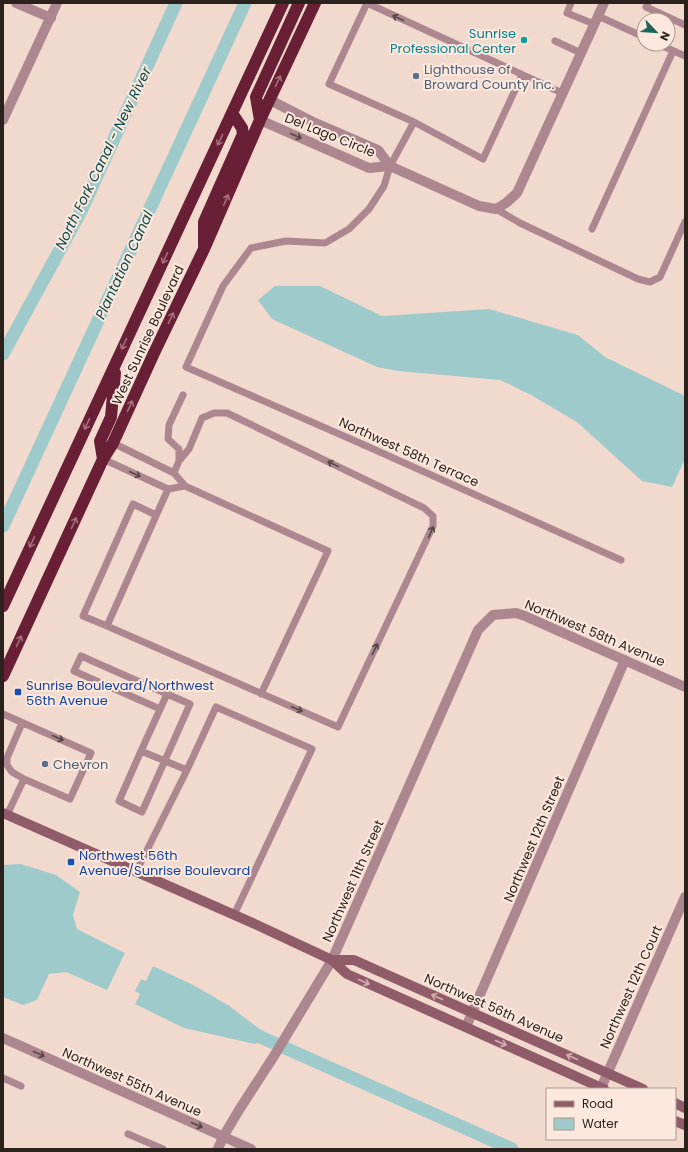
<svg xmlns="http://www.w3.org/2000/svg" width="688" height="1152" viewBox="0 0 688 1152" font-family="Poppins,sans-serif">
<rect width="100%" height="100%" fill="#f2d9cd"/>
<!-- water -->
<path fill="#9fcacb" d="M 275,286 L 320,286 L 382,316 L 489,309 L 578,335 L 605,357 L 685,396 L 685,459 L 672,487 L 642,481 L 577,422 L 531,395 L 500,380 L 398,371 L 377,367 L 272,319 L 258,300 Z
M 21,864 L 56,875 L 80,892 L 73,915 L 77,929 L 125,953 L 107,990 L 66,972 L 49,974 L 37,1000 L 23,1005 L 3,997 L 3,865 Z
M 153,966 L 193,985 L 228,1005 L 261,1030 L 271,1036 L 273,1040 L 271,1044 L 267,1045 L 260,1042 L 255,1044 L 184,1028 L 135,1004 L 140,994 L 135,991 L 141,979 L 146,981 Z"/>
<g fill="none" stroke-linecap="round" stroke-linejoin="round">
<!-- canal -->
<path stroke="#9fcacb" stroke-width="13" d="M 3,354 L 81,211 L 176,3
M 3,526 L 245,3
M 256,1035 L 512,1149"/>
<!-- lane -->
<path stroke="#ac878f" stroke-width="7" d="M 571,3 L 567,13 L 594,24
M 648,3 L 646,7 L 685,25
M 598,16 L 644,37
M 555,41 L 581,53
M 658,44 L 685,56
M 522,75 L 483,159 L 414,122 L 329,84 L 367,3 L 547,86 L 562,93
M 414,122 L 390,166 L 384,186 L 369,209 L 349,229 L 325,243 L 286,241 L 251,248 L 223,286 L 186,367 L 362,444 L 621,560
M 496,209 L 520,223 L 638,279 L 650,282 L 660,277 L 685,222
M 592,229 L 673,51
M 113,443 L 174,473 L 185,486
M 103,459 L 168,489 L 185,486 L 328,551 L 261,694
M 174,473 L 179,461 L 179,449 L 168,439 L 169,425 L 183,395
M 168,489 L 107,626 L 338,727 L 433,526 L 433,516 L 424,508 L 227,413 L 214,413 L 202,418 L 189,449 L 179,461
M 107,626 L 83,616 L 133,504 L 156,515
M 160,709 L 74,671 L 81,656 L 167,694 L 141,751 L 187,770
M 3,714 L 91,753 L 70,799 L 24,779 L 12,772 L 7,765 L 7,758 L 22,723
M 141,751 L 119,801 L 142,812 L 190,704 L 167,694
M 7,815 L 24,779
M 136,872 L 187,770 L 216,707 L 312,749 L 234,915
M 3,1078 L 21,1086
M 128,1134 L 163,1149"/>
<!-- street -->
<path stroke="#ac878f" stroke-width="10" d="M 16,3 L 51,18
M 270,100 L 311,121 L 378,150 L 390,166 L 479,206 L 496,209 L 506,203 L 517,193 L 604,3
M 3,120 L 57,3
M 260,120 L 369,168 L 390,166
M 466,1027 L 625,660
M 3,1038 L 251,1149
M 601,1088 L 685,897
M 218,1149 L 223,1137 L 239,1110 L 274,1056 L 332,960 L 478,630 L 493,615 L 516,613 L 525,616 L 685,687"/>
<!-- secondary -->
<path stroke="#915c69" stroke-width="10" d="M 3,813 L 257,925 L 332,960 L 347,974 L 604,1089
M 332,960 L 354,960 L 643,1089
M 675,1103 L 685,1108
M 675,1121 L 685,1125"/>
<!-- highway -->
<path stroke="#692037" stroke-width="12" d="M 260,120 L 256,97 L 299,3
M 204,246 L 204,222 L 243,134 L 242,128 L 232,113
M 103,459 L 100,441 L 111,417 L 115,373
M 3,606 L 283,3
M 3,676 L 103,459 L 113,443 L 154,353 L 204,249 L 260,120 L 315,3"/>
</g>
<!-- one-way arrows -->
<defs><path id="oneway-shaft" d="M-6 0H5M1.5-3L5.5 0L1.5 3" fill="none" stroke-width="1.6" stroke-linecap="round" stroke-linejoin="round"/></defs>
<g stroke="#584545">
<use href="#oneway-shaft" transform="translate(398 18) rotate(-155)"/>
<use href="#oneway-shaft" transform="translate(296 136) rotate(24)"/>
<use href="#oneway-shaft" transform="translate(333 464) rotate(-154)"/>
<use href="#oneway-shaft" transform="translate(135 474) rotate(25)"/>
<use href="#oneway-shaft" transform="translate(431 532) rotate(-66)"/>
<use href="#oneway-shaft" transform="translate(375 649) rotate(-64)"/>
<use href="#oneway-shaft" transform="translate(297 709) rotate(23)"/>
<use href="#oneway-shaft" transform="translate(58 738) rotate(24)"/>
<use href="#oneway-shaft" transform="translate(39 1054) rotate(24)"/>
<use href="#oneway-shaft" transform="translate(197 1125) rotate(24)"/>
</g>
<g stroke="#a47079">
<use href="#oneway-shaft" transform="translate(278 81) rotate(-65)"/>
<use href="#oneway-shaft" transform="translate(220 140) rotate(115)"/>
<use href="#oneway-shaft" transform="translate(226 200) rotate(-67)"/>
<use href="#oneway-shaft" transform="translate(165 258) rotate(115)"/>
<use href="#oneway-shaft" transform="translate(171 318) rotate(-64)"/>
<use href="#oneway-shaft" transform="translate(124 344) rotate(115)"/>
<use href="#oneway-shaft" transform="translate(130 406) rotate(-65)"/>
<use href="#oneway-shaft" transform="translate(87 424) rotate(115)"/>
<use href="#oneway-shaft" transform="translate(74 523) rotate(-65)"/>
<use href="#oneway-shaft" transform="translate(32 542) rotate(115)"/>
<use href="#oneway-shaft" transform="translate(19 641) rotate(-65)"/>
</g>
<g stroke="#d1b0af">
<use href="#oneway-shaft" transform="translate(364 982) rotate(24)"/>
<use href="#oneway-shaft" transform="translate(437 997) rotate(-156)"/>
<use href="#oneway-shaft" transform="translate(501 1043) rotate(24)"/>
<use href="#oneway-shaft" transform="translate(572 1057) rotate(-156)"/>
</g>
<!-- markers -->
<circle fill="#0f9aa8" stroke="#fce8dd" stroke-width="1.5" cx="524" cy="40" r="4"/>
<g fill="#5c6f8a" stroke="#fce8dd" stroke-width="1.5">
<circle cx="416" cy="76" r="4"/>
<circle cx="45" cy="764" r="4"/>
</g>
<g fill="#1a4fb4" stroke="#fce8dd" stroke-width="1.5">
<rect x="14" y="688" width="8" height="8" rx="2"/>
<rect x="67" y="858" width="8" height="8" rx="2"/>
</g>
<g text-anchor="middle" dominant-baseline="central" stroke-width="4" stroke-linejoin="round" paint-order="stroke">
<!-- culture labels -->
<g font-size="13" fill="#0d838f" stroke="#fce8dd" text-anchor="end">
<text x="516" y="33">Sunrise<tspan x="516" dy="15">Professional Center</tspan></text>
</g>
<!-- service labels -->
<g font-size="13" fill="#4e5e75" stroke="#fce8dd" text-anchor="start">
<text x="424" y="69">Lighthouse of<tspan x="424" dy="15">Broward County Inc.</tspan></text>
<text x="53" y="764">Chevron</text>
</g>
<!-- street labels -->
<g font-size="13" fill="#2b221d" stroke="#fce8dd">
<text transform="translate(330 135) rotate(22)">Del Lago Circle</text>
<text transform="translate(148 335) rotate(-65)">West Sunrise Boulevard</text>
<text transform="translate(409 452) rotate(24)">Northwest 58th Terrace</text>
<text transform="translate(595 633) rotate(23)">Northwest 58th Avenue</text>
<text transform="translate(534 839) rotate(-67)">Northwest 12th Street</text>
<text transform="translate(353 881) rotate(-66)">Northwest 11th Street</text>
<text transform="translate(631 987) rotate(-66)">Northwest 12th Court</text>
<text transform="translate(494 1008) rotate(24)">Northwest 56th Avenue</text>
<text transform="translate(132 1082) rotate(24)">Northwest 55th Avenue</text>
</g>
<!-- transit labels -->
<g font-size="13" fill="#164399" stroke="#fce8dd" text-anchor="start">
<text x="26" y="685">Sunrise Boulevard/Northwest<tspan x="26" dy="15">56th Avenue</tspan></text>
<text x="79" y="855">Northwest 56th<tspan x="79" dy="15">Avenue/Sunrise Boulevard</tspan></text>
</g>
<!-- water labels -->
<g font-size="14" font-style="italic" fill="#0b4c4e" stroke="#fce8dd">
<text transform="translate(103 158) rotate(-64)">North Fork Canal - New River</text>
<text transform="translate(124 265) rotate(-65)">Plantation Canal</text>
</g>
</g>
<!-- border -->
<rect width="688" height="1152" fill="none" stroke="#2b221d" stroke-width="8"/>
<!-- legend -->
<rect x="546" y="1088" width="130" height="52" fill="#fce8dd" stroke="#a89990"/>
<rect x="554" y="1101" width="20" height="6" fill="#915c69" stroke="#a89990"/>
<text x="582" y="1108" font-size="12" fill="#2b221d">Road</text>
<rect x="554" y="1118" width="20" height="12" fill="#9fcacb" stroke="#a89990"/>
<text x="582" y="1128" font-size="12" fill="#2b221d">Water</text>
<!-- north arrow -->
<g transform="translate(656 32) rotate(115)"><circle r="19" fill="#fce8dd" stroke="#a89990"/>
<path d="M0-3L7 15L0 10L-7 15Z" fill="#1d665d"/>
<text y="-6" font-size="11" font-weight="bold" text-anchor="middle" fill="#2b221d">N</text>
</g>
</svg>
